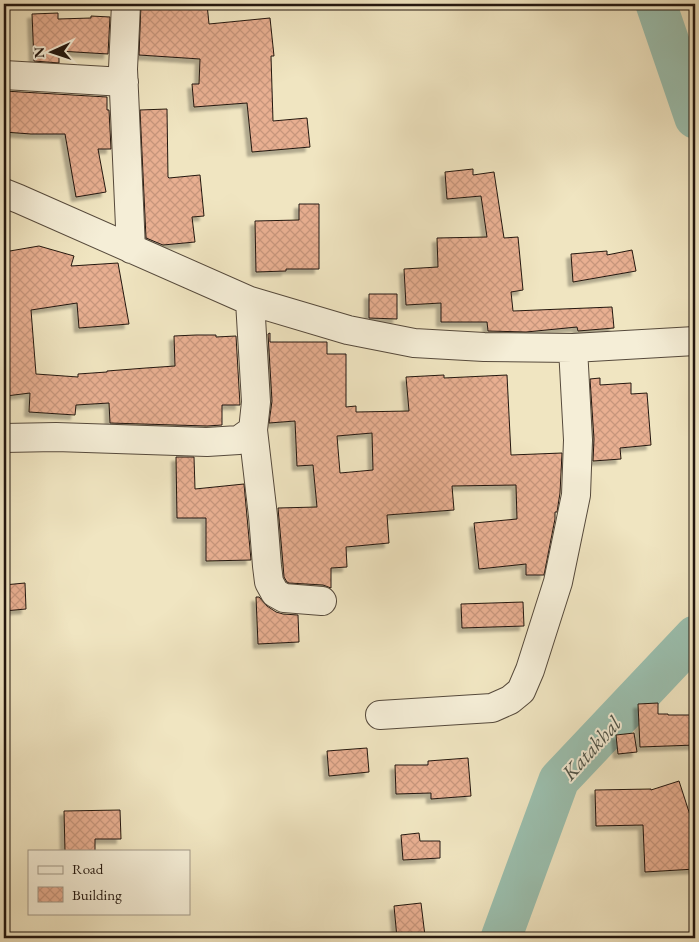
<svg xmlns="http://www.w3.org/2000/svg" width="699" height="942" viewBox="0 0 699 942" font-family="'EB Garamond',serif">
<defs>
<pattern id="building-cross-hatch" width="8" height="8" patternUnits="userSpaceOnUse" patternTransform="scale(1.25)"><rect width="8" height="8" fill="#e8af91"/><path d="M0 0l8 8M0 8l8-8" fill="none" stroke="#c7967c"/></pattern>
<filter id="shadow"><feDropShadow dx="-4.5" dy="4.5" stdDeviation="1" flood-color="#0004"/></filter>
</defs>
<rect width="100%" height="100%" fill="#f0e5c1"/>
<filter id="stains"><feTurbulence type="fractalNoise" baseFrequency=".004" numOctaves="4"/><feColorMatrix values="0 0 0 0 .2 0 0 0 0 .09 0 0 0 0 .02 0 0 0 .5 -.17"/></filter>
<radialGradient id="worn" r=".72"><stop offset=".6" stop-color="#630" stop-opacity="0"/><stop offset="1" stop-color="#630" stop-opacity=".3"/></radialGradient>
<g fill="none" stroke-linecap="round" stroke-linejoin="round">
<!-- river -->
<path stroke="#9bbfae" stroke-width="41" d="M 656,4 L 695,118
M 501,938 L 559,780 L 695,636"/>
</g>
<!-- building -->
<path fill="url(#building-cross-hatch)" stroke="#23170f" fill-rule="evenodd" filter="url(#shadow)" d="M 141,4 L 207,4 L 209,24 L 270,18 L 274,56 L 271,56 L 273,121 L 307,118 L 310,147 L 252,152 L 247,103 L 194,107 L 192,84 L 199,84 L 200,59 L 139,55 Z
M 58,13 L 58,19 L 91,18 L 91,16 L 110,17 L 108,54 L 59,51 L 59,63 L 34,61 L 32,14 Z
M 4,91 L 107,97 L 107,110 L 109,110 L 111,149 L 98,149 L 106,192 L 76,197 L 65,134 L 31,134 L 4,132 Z
M 167,109 L 168,177 L 169,178 L 200,175 L 204,216 L 192,217 L 195,242 L 163,245 L 146,238 L 140,110 Z
M 473,169 L 473,175 L 494,172 L 504,238 L 518,237 L 523,290 L 511,292 L 513,311 L 612,307 L 614,328 L 578,331 L 577,327 L 526,332 L 488,331 L 487,322 L 441,322 L 441,303 L 406,305 L 404,269 L 438,267 L 437,238 L 487,237 L 481,196 L 447,199 L 445,172 Z
M 299,204 L 319,204 L 319,269 L 286,269 L 286,271 L 256,272 L 255,221 L 299,220 Z
M 39,246 L 74,256 L 71,266 L 118,263 L 129,324 L 79,328 L 77,303 L 31,310 L 36,374 L 78,377 L 78,374 L 107,372 L 107,371 L 146,368 L 175,366 L 174,336 L 196,335 L 216,335 L 216,337 L 236,336 L 240,405 L 222,405 L 222,425 L 207,426 L 110,423 L 109,403 L 76,405 L 75,415 L 29,412 L 30,393 L 6,396 L 4,369 L 4,252 Z
M 632,250 L 636,271 L 573,282 L 571,254 L 607,251 L 607,255 Z
M 369,294 L 397,294 L 397,319 L 369,318 Z
M 270,333 L 270,342 L 327,342 L 327,354 L 346,354 L 346,407 L 356,406 L 356,412 L 409,411 L 406,377 L 444,375 L 444,378 L 507,375 L 511,455 L 562,453 L 560,493 L 557,512 L 555,512 L 555,519 L 544,575 L 526,575 L 526,564 L 479,569 L 474,523 L 517,519 L 516,485 L 452,486 L 454,510 L 387,515 L 389,543 L 346,547 L 347,567 L 331,568 L 331,588 L 323,585 L 289,583 L 287,582 L 284,577 L 283,564 L 278,508 L 317,507 L 313,465 L 297,466 L 295,421 L 269,423 L 272,401 L 268,334 ZM 372,433 L 373,470 L 340,473 L 337,436 Z
M 600,378 L 600,385 L 631,383 L 631,394 L 647,393 L 651,445 L 620,448 L 621,459 L 593,461 L 594,439 L 590,379 Z
M 176,457 L 194,457 L 195,489 L 244,484 L 251,560 L 206,561 L 206,518 L 177,518 Z
M 25,583 L 26,609 L 4,611 L 4,585 Z
M 256,597 L 259,597 L 267,606 L 276,612 L 283,614 L 298,615 L 299,642 L 258,644 Z
M 523,602 L 524,626 L 462,628 L 461,604 Z
M 658,703 L 658,714 L 668,714 L 668,715 L 695,715 L 695,745 L 640,747 L 638,704 Z
M 634,733 L 637,752 L 618,754 L 616,735 Z
M 367,748 L 369,772 L 329,776 L 327,751 Z
M 468,758 L 471,796 L 431,799 L 431,793 L 396,794 L 395,765 L 428,765 L 428,761 Z
M 679,781 L 690,815 L 695,815 L 695,869 L 645,872 L 643,825 L 596,826 L 595,790 L 651,789 L 651,790 Z
M 120,810 L 121,839 L 95,839 L 95,851 L 65,851 L 64,811 Z
M 419,833 L 420,841 L 440,841 L 440,858 L 403,860 L 401,835 Z
M 421,903 L 425,936 L 397,938 L 394,906 Z"/>
<g fill="none" stroke-linecap="round" stroke-linejoin="round">
<defs>
<path id="minor" d="M 126,4 L 123,69 L 131,249
M 4,75 L 124,82
M 4,193 L 19,199 L 250,301 L 348,330 L 414,343 L 484,347 L 573,348 L 695,341
M 253,430 L 263,516 L 267,566 L 269,582 L 275,593 L 284,598 L 322,601
M 4,438 L 56,437 L 207,442 L 239,440 L 253,430 L 256,402 L 250,301
M 380,715 L 492,708 L 510,700 L 521,691 L 530,670 L 558,582 L 576,495 L 578,440 L 573,348"/>
</defs>
<!-- minor casing -->
<use href="#minor" stroke="#564a3c" stroke-width="30"/>
<!-- minor -->
<use href="#minor" stroke="#f5eed7" stroke-width="28"/>
</g>
<g text-anchor="middle" dominant-baseline="central" stroke-width="4" stroke-linejoin="round" paint-order="stroke">
<!-- water labels -->
<g font-size="21" font-style="italic" fill="#4d5247" stroke="#f5eed7">
<text transform="translate(591 748) rotate(-48)">Katakhal</text>
</g>
</g>
<!-- margin -->
<rect width="699" height="942" fill="none" stroke="#f0e5c1" stroke-width="20"/>
<rect x="5" y="5" width="689" height="932" fill="none" stroke="#23170f" stroke-width="2.5"/>
<rect x="10" y="10" width="679" height="922" fill="none" stroke="#23170f"/>
<!-- legend -->
<rect x="28" y="850" width="162" height="65" fill="#f5eed7" stroke="#a19887"/>
<rect x="38" y="866" width="25" height="8" fill="#f5eed7" stroke="#a19887"/>
<text x="72" y="874" font-size="15" fill="#23170f">Road</text>
<rect x="38" y="887" width="25" height="15" fill="url(#building-cross-hatch)" stroke="#a19887"/>
<text x="72" y="900" font-size="15" fill="#23170f">Building</text>
<!-- north arrow -->
<g transform="translate(52 52) rotate(267)" stroke="#f5eed7" stroke-width="4" paint-order="stroke">
<path d="M0-4L9 19L0 12L-9 19Z" fill="#23170f"/>
<text y="-8" font-size="14" font-weight="bold" text-anchor="middle" fill="#23170f">N</text>
</g>
<rect width="100%" height="100%" filter="url(#stains)"/>
<rect width="100%" height="100%" fill="url(#worn)"/>
</svg>
